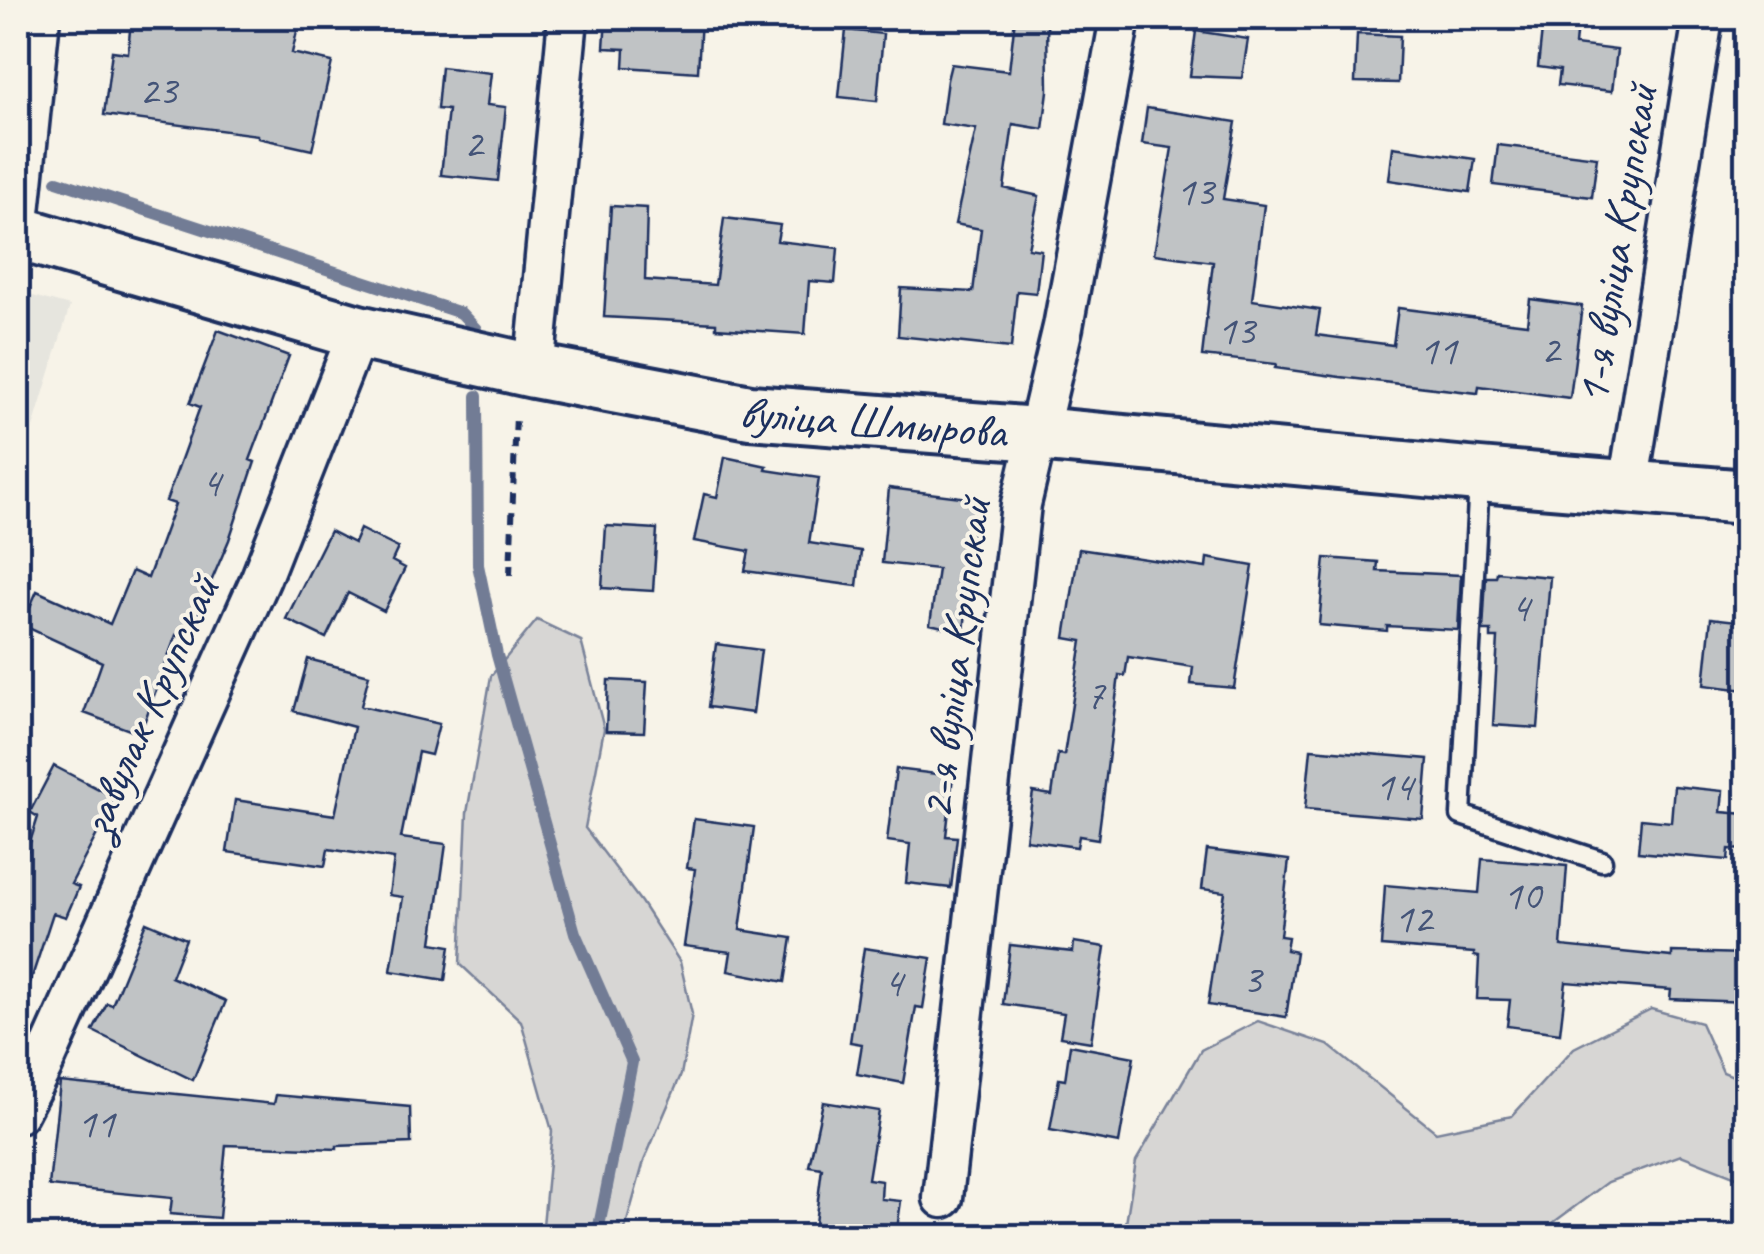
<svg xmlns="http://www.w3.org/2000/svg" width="1764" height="1254" viewBox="0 0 1764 1254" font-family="Caveat,sans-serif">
<rect width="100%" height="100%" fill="#f7f3e8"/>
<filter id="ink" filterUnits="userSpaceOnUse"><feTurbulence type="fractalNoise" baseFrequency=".01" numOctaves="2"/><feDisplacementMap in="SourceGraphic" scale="20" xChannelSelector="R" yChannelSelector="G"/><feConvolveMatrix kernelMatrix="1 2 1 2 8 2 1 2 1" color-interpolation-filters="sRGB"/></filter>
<g filter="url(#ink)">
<!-- built -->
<path fill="#e6e5de" d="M 18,292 L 70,306 L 18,477 Z"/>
<!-- green -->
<path fill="#d7d6d4" stroke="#798299" stroke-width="2.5" d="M 537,620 L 581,641 L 604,729 L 585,828 L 641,902 L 680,962 L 692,1014 L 681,1075 L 644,1161 L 623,1236 L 542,1236 L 552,1131 L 521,1021 L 460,964 L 467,813 L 491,676 Z
M 1651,1009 L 1701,1023 L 1723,1072 L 1746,1081 L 1746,1181 L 1681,1155 L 1608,1182 L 1546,1228 L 1528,1236 L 1124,1236 L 1136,1161 L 1201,1050 L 1258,1021 L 1328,1045 L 1436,1132 L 1512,1116 L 1574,1048 Z"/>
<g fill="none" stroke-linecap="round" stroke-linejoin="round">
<!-- stream -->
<path stroke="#727c95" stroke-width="12" d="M 57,181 L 461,313 L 476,329
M 477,396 L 478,565 L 497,655 L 575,933 L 632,1062 L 597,1236"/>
</g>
<!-- building -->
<path fill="#c0c3c5" stroke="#1b2f5e" stroke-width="2.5" d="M 131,18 L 300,18 L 292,53 L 332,62 L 312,150 L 258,138 L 258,135 L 104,115 L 112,51 L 128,53 Z
M 606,18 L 701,18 L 698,72 L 624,67 L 625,49 L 604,48 Z
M 1015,18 L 1047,18 L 1048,91 L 1043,129 L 1013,124 L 1004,188 L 1039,196 L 1028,248 L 1041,250 L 1036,293 L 1017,291 L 1011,348 L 898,336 L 901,288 L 973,292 L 981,229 L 955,224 L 976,129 L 941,124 L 947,80 L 951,64 L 1009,71 Z
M 1543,20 L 1577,24 L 1575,45 L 1617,50 L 1612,91 L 1558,85 L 1560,70 L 1538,67 Z
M 846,30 L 883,34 L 877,101 L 839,97 Z
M 1196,31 L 1248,39 L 1242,78 L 1190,76 Z
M 1357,34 L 1400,36 L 1398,83 L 1355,82 Z
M 441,67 L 491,73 L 487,105 L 506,107 L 498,181 L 441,175 L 448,110 L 437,109 Z
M 1147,108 L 1236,122 L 1223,199 L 1264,205 L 1252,300 L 1320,310 L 1316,335 L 1393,345 L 1398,308 L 1527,324 L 1530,299 L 1582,306 L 1570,398 L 1479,386 L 1478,393 L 1340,377 L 1275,368 L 1276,364 L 1202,356 L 1213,262 L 1154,254 L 1172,148 L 1142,144 Z
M 1498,145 L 1597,157 L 1592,197 L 1493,185 Z
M 1393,147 L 1475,159 L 1470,192 L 1389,180 Z
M 611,206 L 647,208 L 645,280 L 715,285 L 724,218 L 780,225 L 777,241 L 838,248 L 835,283 L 809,281 L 805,334 L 716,328 L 716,323 L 604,317 Z
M 218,330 L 289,356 L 250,460 L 255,462 L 229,540 L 186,640 L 176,635 L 140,734 L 84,713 L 102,662 L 22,625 L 37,591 L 110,624 L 132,571 L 148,578 L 175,504 L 166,501 L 200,407 L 190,403 Z
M 725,457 L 767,466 L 766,470 L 819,478 L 809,543 L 861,551 L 857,586 L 745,571 L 749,551 L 694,541 L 704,494 L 717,497 Z
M 889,488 L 977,499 L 964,632 L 930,624 L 938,569 L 882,563 Z
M 606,526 L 657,529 L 653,591 L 602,588 Z
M 360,529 L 398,548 L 392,561 L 405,568 L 384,611 L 348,593 L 326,638 L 286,619 L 330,531 L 354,543 Z
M 1079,549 L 1206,568 L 1207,558 L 1253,566 L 1234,688 L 1191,684 L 1193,667 L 1128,657 L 1125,676 L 1119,675 L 1098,839 L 1079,836 L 1077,847 L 1026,840 L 1033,792 L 1052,795 L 1058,754 L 1064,755 L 1082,641 L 1065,638 Z
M 1325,558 L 1378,562 L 1377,571 L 1461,575 L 1458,630 L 1387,626 L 1387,631 L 1319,625 Z
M 1497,572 L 1550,577 L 1538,728 L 1493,725 L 1498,638 L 1491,638 L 1491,631 L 1483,631 L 1486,577 L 1496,577 Z
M 1711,618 L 1746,622 L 1746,690 L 1704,685 Z
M 716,644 L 761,650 L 753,713 L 708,707 Z
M 308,659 L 369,675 L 361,706 L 439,724 L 431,755 L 418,752 L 401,838 L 446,844 L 432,943 L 450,946 L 445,980 L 391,971 L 403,897 L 389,895 L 394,859 L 328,849 L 325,866 L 227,852 L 235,800 L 335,815 L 354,727 L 294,711 Z
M 608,680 L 647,682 L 644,732 L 606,731 Z
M 1311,749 L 1428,759 L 1423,819 L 1305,809 Z
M 54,766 L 116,798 L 71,884 L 79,887 L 66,917 L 53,913 L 24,1001 L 18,1000 L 18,880 L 38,817 L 30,812 Z
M 896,769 L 953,776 L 946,836 L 957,837 L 951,888 L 906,883 L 910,844 L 887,841 Z
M 1674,786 L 1723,791 L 1721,812 L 1746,814 L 1746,850 L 1729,849 L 1728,860 L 1638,852 L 1641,819 L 1671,822 Z
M 694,819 L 754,827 L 740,930 L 792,938 L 785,982 L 728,971 L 731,952 L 684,946 L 695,869 L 687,868 Z
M 1207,850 L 1289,860 L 1280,936 L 1288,937 L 1286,950 L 1296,952 L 1286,1017 L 1208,1005 L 1225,892 L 1202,889 Z
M 1482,859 L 1567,866 L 1561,946 L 1672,957 L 1672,952 L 1746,954 L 1746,1002 L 1670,999 L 1671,990 L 1566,982 L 1560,1033 L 1507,1026 L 1510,1000 L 1477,999 L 1479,957 L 1474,956 L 1474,953 L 1381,946 L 1385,885 L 1479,893 Z
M 146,922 L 186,939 L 171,977 L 226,1001 L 193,1080 L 93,1031 L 107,1003 L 112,1005 Z
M 1074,942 L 1105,947 L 1091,1042 L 1060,1037 L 1064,1013 L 1003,1004 L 1010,945 L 1073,952 Z
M 864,948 L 931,958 L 923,1008 L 916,1007 L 903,1083 L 857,1074 L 862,1044 L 850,1042 Z
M 1070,1045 L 1134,1057 L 1119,1143 L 1050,1130 L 1059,1079 L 1065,1080 Z
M 60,1082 L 274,1104 L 276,1095 L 410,1107 L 411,1143 L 337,1146 L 337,1149 L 226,1145 L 219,1218 L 170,1214 L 172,1198 L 49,1186 Z
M 823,1102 L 879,1111 L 868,1179 L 882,1181 L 881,1199 L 901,1201 L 896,1236 L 814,1231 L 822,1168 L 809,1166 Z"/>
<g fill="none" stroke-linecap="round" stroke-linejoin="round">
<defs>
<path id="lane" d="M 1479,481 L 1461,815 L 1602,861"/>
<path id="street" d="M 18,232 L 40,18
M 534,371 L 568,18
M 1628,487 L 1703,18
M 18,1113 L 42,1067 L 261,578 L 358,332
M 943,1198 L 1021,504 L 1063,327 L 1120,18"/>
<g id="secondary">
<path id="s1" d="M 18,233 L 358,332 L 534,371 L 750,412 L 1037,434 L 1479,475 L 1746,497"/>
</g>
</defs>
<!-- lane casing -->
<use href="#lane" stroke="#1b2f5e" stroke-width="25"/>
<!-- street casing -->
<use href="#street" stroke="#1b2f5e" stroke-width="45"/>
<!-- secondary casing -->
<use href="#secondary" stroke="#1b2f5e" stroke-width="60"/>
<!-- path -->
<path stroke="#1b2f5e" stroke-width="6" stroke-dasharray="10 8" stroke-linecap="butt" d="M 510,575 L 516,414"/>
<!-- lane -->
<use href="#lane" stroke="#f7f3e8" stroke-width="18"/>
<!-- street -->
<use href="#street" stroke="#f7f3e8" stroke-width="38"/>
<!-- secondary -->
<use href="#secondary" stroke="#f7f3e8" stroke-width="52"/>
</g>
</g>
<g text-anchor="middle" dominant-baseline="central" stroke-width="8" stroke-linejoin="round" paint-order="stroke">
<!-- number labels -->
<g font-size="42" fill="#445478">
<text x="158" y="90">23</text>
<text x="473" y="143">2</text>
<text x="1195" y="191">13</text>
<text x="1236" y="330">13</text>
<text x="1550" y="349">2</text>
<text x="1438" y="350">11</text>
<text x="211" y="482">4</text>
<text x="1520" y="607">4</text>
<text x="1095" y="694">7</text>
<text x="1394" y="786">14</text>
<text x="1522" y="895">10</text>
<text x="1413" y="918">12</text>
<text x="1252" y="979">3</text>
<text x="893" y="982">4</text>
<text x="96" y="1123">11</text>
</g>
<!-- street labels -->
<g font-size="48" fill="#1b2f5e" stroke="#f7f3e8">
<text transform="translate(1616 244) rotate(-81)">1-я вуліца Крупскай</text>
<text stroke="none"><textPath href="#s1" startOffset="878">вуліца Шмырова</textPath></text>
<text transform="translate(955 658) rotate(-83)">2-я вуліца Крупскай</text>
<text transform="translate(149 705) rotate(-66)">завулак Крупскай</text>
</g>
</g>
<!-- margin -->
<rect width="1764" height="1254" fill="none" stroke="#f7f3e8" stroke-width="60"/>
<rect x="30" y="30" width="1704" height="1194" fill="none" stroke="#1b2f5e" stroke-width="4" filter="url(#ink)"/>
</svg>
